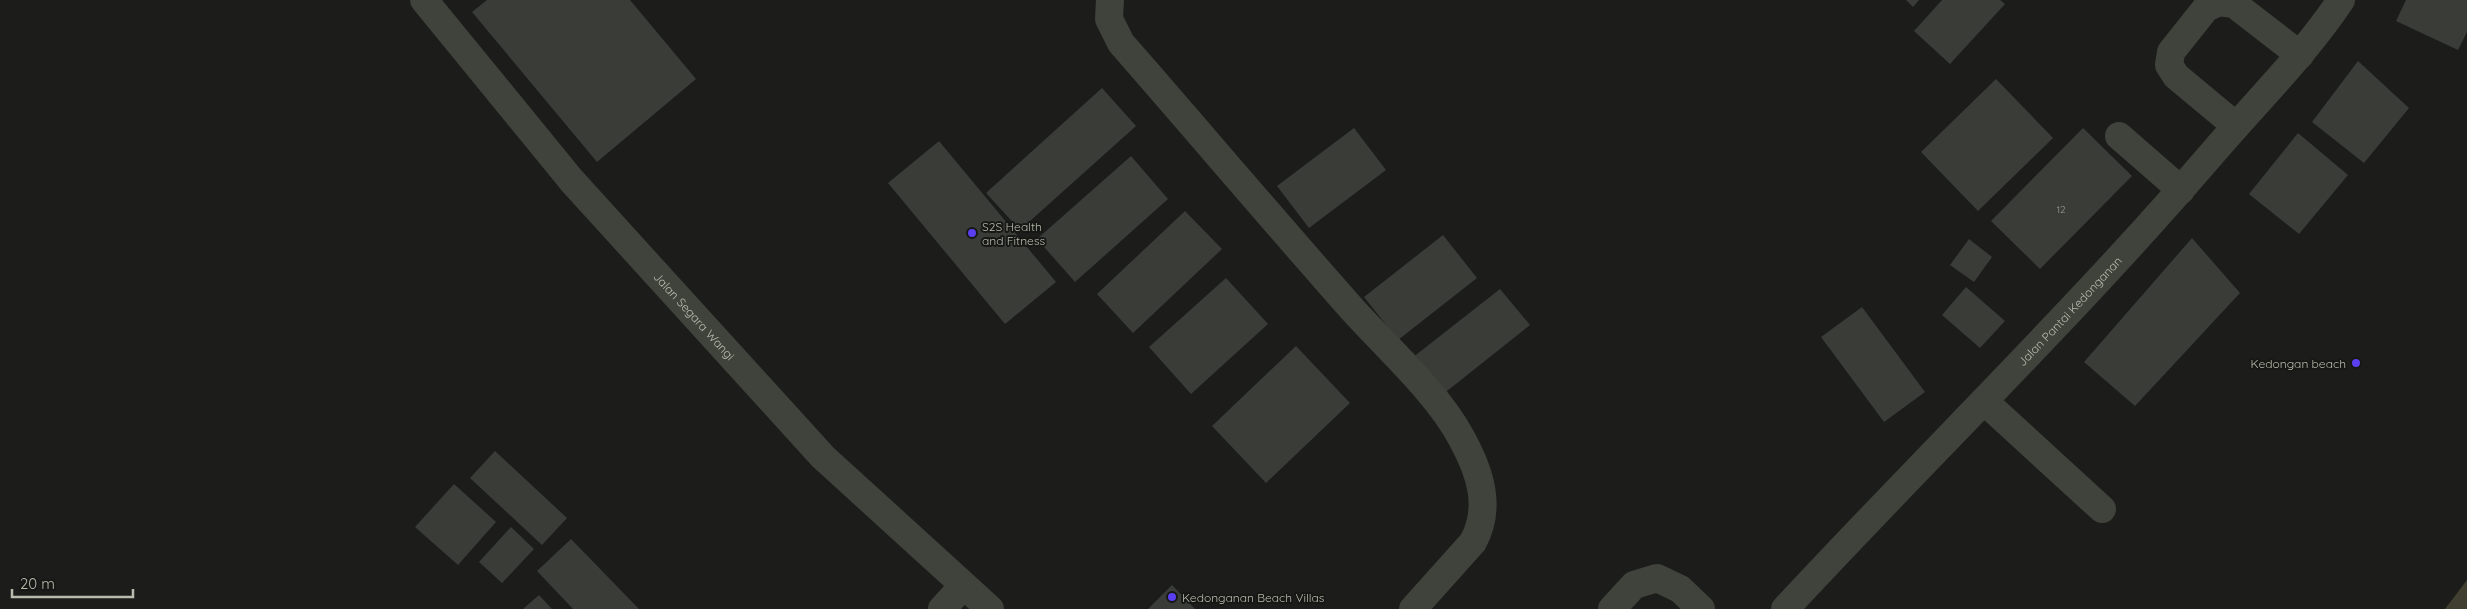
<svg xmlns="http://www.w3.org/2000/svg" width="2467" height="609" viewBox="0 0 2467 609" font-family="Quicksand,sans-serif">
<rect width="100%" height="100%" fill="#1c1d1b"/>
<!-- water -->
<path fill="#414030" d="M 2467,580 L 2467,609 L 2445,609 Z"/>
<!-- building -->
<path fill="#3a3c38" d="M 487,0 L 630,0 L 696,79 L 597,162 L 472,12 Z
M 1906,0 L 1919,0 L 1913,7 Z
M 1942,0 L 2000,0 L 2005,4 L 1950,64 L 1914,31 Z
M 2406,0 L 2467,0 L 2467,32 L 2458,50 L 2396,21 Z
M 2358,61 L 2409,108 L 2364,163 L 2312,122 Z
M 1996,79 L 2053,138 L 1978,211 L 1921,152 Z
M 1102,88 L 1136,126 L 1020,230 L 986,193 Z
M 1354,128 L 1386,170 L 1309,228 L 1277,186 Z
M 2083,128 L 2132,176 L 2040,269 L 1991,221 Z
M 2298,133 L 2348,175 L 2299,234 L 2249,194 Z
M 939,141 L 1056,282 L 1005,324 L 888,183 Z
M 1131,156 L 1168,199 L 1075,282 L 1037,239 Z
M 1185,211 L 1222,249 L 1133,333 L 1097,294 Z
M 1443,235 L 1477,278 L 1398,340 L 1364,297 Z
M 2192,238 L 2240,293 L 2135,406 L 2084,362 Z
M 1969,239 L 1992,257 L 1974,282 L 1950,265 Z
M 1226,278 L 1268,324 L 1191,394 L 1149,347 Z
M 1966,287 L 2005,321 L 1980,348 L 1942,315 Z
M 1500,289 L 1530,325 L 1442,395 L 1412,358 Z
M 1862,307 L 1925,392 L 1884,422 L 1821,337 Z
M 1296,346 L 1350,403 L 1266,483 L 1212,426 Z
M 495,451 L 567,518 L 542,545 L 470,478 Z
M 454,484 L 496,522 L 458,565 L 415,527 Z
M 511,527 L 534,549 L 502,583 L 479,562 Z
M 571,539 L 639,609 L 573,609 L 537,571 Z
M 1172,585 L 1195,609 L 1148,609 Z
M 539,595 L 552,609 L 523,609 Z"/>
<g fill="none" stroke-linecap="round" stroke-linejoin="round">
<!-- minor -->
<g stroke="#40423c" stroke-width="28">
<path id="s1" d="M 424,0 L 572,181 L 823,457 L 990,609"/>
<path d="M 1110,0 L 1109,19 L 1121,43 C 1198,131 1274,221 1352,309 C 1387,348 1438,393 1462,439 C 1480,472 1492,507 1473,542 L 1413,609"/>
<path d="M 2236,126 L 2176,76 L 2169,65 L 2171,52 L 2206,8 L 2219,2 L 2234,4 L 2300,55"/>
<path d="M 2119,136 L 2181,190"/>
<path d="M 1984,401 L 2102,509"/>
<path d="M 942,609 L 963,586"/>
<path d="M 1612,609 L 1634,585 L 1657,578 L 1680,589 L 1701,609"/>
<path id="s2" d="M 1785,609 C 1928,455 2079,309 2216,149 C 2258,100 2305,54 2341,0"/>
</g>
</g>
<!-- markers -->
<g fill="#593ff0" stroke="#171815" stroke-width="2">
<circle cx="972" cy="233" r="5"/>
<circle cx="2356" cy="363" r="5"/>
<circle cx="1172" cy="597" r="5"/>
</g>
<g text-anchor="middle" dominant-baseline="central" stroke-width="4" stroke-linejoin="round" paint-order="stroke">
<!-- number labels -->
<g font-size="10" fill="#999c90">
<text x="2061" y="209">12</text>
</g>
<!-- poi labels -->
<g font-size="12" fill="#b9bcad" stroke="#171815" text-anchor="start">
<text x="982" y="226">S2S Health<tspan x="982" dy="14">and Fitness</tspan></text>
<text x="2346" y="363" text-anchor="end">Kedongan beach</text>
<text x="1182" y="597">Kedonganan Beach Villas</text>
</g>
<!-- street labels -->
<g font-size="12" fill="#b9bcad" stroke="#171815">
<text stroke="none"><textPath href="#s2" startOffset="412">Jalan Pantai Kedonganan</textPath></text>
<text stroke="none"><textPath href="#s1" startOffset="416">Jalan Segara Wangi</textPath></text>
</g>
</g>
<!-- scale -->
<path d="M12 589v8h121v-8" fill="none" stroke="#b9bcad" stroke-width="2.5"/>
<text x="20" y="589" font-size="15" fill="#b9bcad" stroke="#171815" stroke-width="4" paint-order="stroke">20 m</text>
</svg>
